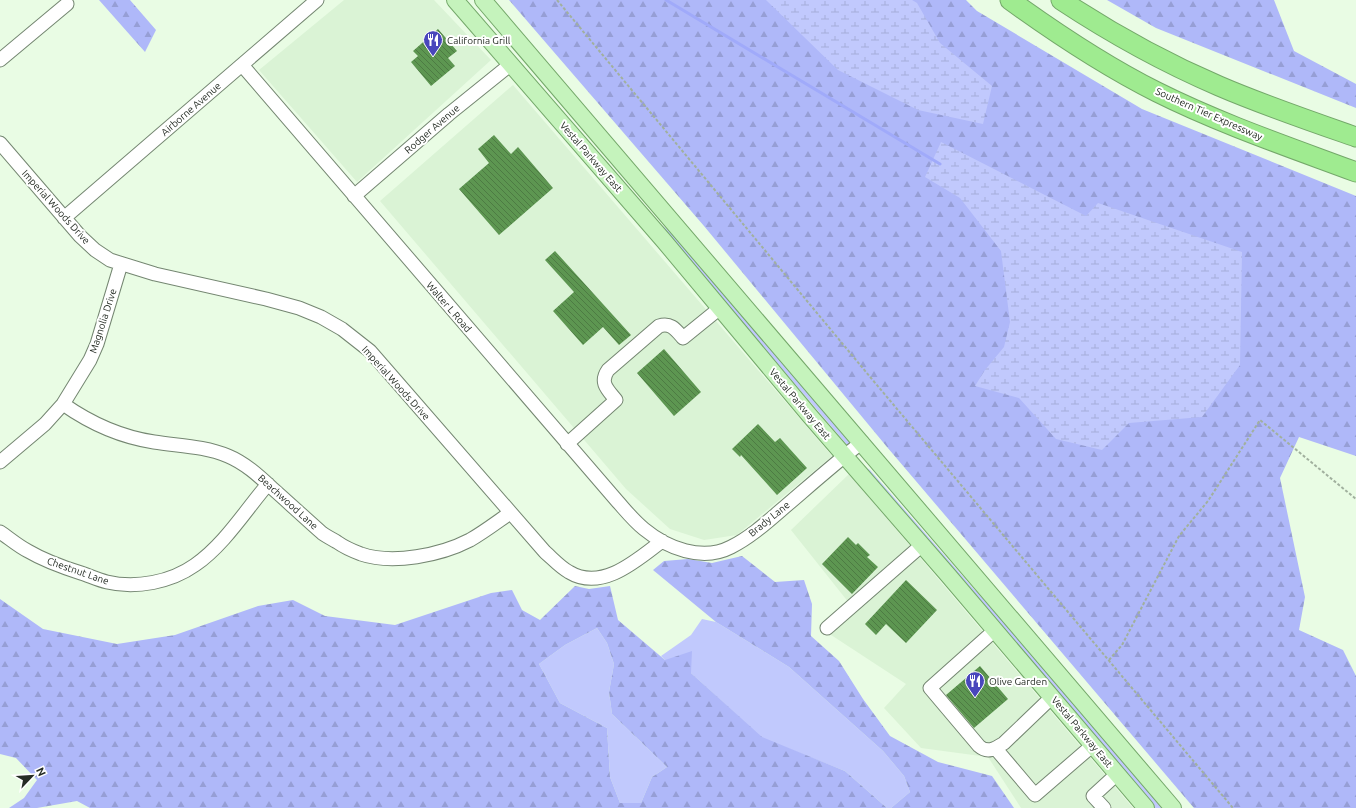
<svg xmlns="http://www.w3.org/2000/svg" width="1356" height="808" viewBox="0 0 1356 808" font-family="Ubuntu,sans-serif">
<defs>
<pattern id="forest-firs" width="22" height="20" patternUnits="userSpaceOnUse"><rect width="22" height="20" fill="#afb8f9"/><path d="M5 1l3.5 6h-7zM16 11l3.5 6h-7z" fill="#969ed5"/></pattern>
<pattern id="wetland-marsh" width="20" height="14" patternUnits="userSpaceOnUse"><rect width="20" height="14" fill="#c1c9fd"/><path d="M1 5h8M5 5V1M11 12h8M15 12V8" fill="none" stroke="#a6add9"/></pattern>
<pattern id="building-back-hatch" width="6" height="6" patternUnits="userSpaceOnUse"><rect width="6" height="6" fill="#5d9651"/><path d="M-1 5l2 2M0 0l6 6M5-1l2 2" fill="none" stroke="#4d7b43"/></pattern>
</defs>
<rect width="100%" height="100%" fill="#e9fce4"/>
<!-- built -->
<path fill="#daf3d5" d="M 344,0 L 434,0 L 491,60 L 357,182 L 259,70 Z
M 513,85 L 832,456 L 737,535 L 704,540 L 670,529 L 626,489 L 380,201 Z
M 849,474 L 1133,808 L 1021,808 L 988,757 L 921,748 L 884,708 L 906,684 L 825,631 L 849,603 L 791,530 Z"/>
<!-- green -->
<path fill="#c1c9fd" d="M 658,224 L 663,226 L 689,249 L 852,441 L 848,446 Z
M 865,467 L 870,470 L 972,587 L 1000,617 L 1165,808 L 1155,808 L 864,469 Z
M 702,619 L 716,622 L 789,667 L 883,751 L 904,776 L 910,792 L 891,808 L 887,808 L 845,771 L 762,738 L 691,673 L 665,660 L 661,656 L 691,635 Z
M 597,628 L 607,643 L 614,664 L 609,692 L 612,714 L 667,767 L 652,777 L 641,803 L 620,803 L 610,777 L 607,728 L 560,703 L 539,664 L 565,645 Z"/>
<!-- forest -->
<path fill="url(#forest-firs)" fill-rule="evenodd" d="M 99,0 L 130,0 L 156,30 L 145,52 Z
M 509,0 L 966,0 L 977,11 L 1142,109 L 1356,196 L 1356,456 L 1299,437 L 1280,478 L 1305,597 L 1299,630 L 1343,650 L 1356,676 L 1356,808 L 1194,808 L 887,447 L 704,226 Z
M 1107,0 L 1274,0 L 1294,51 L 1356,84 L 1356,108 L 1156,28 Z
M 742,556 L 775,582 L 804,580 L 812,604 L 811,636 L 839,661 L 863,699 L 890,736 L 938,762 L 992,776 L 1014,808 L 891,808 L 910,792 L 904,776 L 883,751 L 789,667 L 716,622 L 653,570 L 664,561 L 688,559 L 712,563 Z
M 575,586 L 589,589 L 610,586 L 618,620 L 665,660 L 692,651 L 691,673 L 762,737 L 845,771 L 887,808 L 90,808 L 77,801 L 37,808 L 9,808 L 24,798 L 37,780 L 16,758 L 0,754 L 0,599 L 43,629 L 117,644 L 175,635 L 258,606 L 293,600 L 325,616 L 395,625 L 491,593 L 512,590 L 522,610 L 540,620 ZM 597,628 L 607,643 L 614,664 L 609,692 L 612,714 L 667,767 L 652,777 L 641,803 L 620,803 L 610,777 L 607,728 L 560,703 L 539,664 L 565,645 Z"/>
<!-- wetland -->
<path fill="url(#wetland-marsh)" d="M 766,0 L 912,0 L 917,3 L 940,43 L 992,86 L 983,124 L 918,110 L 838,70 Z
M 941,142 L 1086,216 L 1098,203 L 1242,252 L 1240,365 L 1202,417 L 1129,423 L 1102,450 L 1056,439 L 1019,398 L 975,386 L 985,370 L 1004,347 L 1010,322 L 1001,251 L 960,198 L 925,177 Z"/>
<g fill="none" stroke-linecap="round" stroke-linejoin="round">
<!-- stream -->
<path stroke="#a0aafa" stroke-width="3" d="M 666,0 L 940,164"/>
</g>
<!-- building -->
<path fill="url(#building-back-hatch)" d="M 438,29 L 457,51 L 448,58 L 455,66 L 431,86 L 411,62 L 418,56 L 413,51 Z
M 494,135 L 511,154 L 518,147 L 553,188 L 499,235 L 459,189 L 489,163 L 478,149 Z
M 555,251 L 631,335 L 619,345 L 603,327 L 583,345 L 553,311 L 574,292 L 545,260 Z
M 664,349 L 701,392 L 674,416 L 637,373 Z
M 758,424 L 775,442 L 780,438 L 807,468 L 777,495 L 741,455 L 740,457 L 732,449 Z
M 848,537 L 856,545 L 858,543 L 870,555 L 867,557 L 878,567 L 852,594 L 822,564 Z
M 906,580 L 937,610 L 906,643 L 886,624 L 876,635 L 865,624 Z
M 980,666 L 1008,699 L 974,728 L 946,695 Z"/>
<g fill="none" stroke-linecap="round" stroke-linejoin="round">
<defs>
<path id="minor" d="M 0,60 L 67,4
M 242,65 L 618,502 C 626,511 634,521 644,529 C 667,548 702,562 731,547 C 749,538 765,524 780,511 C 807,488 834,464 862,442
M 0,143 L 80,236 L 95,250 L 110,260 L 155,274 L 266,299 L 299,308 L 321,317 L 342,329 L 370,351 L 545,552 C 553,559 560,567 569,572 C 602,592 637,560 662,541
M 354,196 L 449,114 L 511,64
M 64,218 L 317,0
M 63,404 C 90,423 121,437 154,442 C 180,446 204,446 228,456 C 245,463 259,476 272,488 C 289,503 305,518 322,533 C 326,536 332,539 337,542 C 344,547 353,551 361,554 C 393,565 441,555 470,540 C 484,532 497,522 510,513
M 567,444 L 616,400 C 608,390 599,383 608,370 L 659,326 C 671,322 676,330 683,338 L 720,308
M 0,462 L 45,424 L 63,404 L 90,360 L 97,344 L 121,264
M 0,532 C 9,538 18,546 28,551 C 45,561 62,567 81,573 C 90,576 98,580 107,582 C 136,589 171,582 195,565 C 224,545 245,511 268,484
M 827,628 L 922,545
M 995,630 L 930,688 L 979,746 C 988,754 996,748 1004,743 L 1052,697
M 996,749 L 1035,795 L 1093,745
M 1104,808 L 1093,796 L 1117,774"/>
<path id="major" d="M 455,0 L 664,241 L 810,416 L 948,575 L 1146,808
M 483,0 L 1173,808"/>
<path id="highway" d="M 1010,0 C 1057,34 1105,66 1157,92 C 1221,124 1289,147 1356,172
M 1061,0 C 1111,33 1163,62 1219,86 C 1263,105 1310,121 1356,137"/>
</defs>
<!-- minor casing -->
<use href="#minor" stroke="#748671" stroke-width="15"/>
<!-- major casing -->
<use href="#major" stroke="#74a86a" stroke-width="18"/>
<!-- highway casing -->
<use href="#highway" stroke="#74a86a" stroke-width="21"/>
<!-- path -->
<path stroke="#a1b09e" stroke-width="2" stroke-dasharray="3 2" stroke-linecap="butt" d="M 557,0 L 871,378 L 1233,808
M 1109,660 L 1122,645 L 1179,536 L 1208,501 L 1260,420 L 1356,499"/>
<!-- minor -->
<use href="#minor" stroke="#fff" stroke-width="13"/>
<!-- major -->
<use href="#major" stroke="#c5f3bc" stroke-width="16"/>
<!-- highway -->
<use href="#highway" stroke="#9feb90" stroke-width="19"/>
</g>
<!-- icons -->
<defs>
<symbol id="restaurant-pin" viewBox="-11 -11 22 30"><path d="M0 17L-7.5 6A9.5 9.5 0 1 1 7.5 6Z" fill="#4946bc" stroke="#fff"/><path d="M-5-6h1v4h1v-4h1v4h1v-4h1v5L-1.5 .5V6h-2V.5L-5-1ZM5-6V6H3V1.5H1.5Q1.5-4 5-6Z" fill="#fff"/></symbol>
</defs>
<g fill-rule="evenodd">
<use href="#restaurant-pin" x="422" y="29" width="22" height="30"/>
<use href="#restaurant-pin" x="964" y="670" width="22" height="30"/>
</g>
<g text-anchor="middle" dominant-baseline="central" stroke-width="4" stroke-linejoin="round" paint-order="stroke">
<!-- poi labels -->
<g font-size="10" fill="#252c24" stroke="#fff" text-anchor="start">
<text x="447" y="40">California Grill</text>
<text x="989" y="681">Olive Garden</text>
</g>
<!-- street labels -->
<g font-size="10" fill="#252c24" stroke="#fff">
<text transform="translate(191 109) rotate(-41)">Airborne Avenue</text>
<text transform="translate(1209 114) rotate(24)">Southern Tier Expressway</text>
<text transform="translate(432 129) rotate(-41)">Rodger Avenue</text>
<text transform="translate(591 157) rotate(49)">Vestal Parkway East</text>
<text transform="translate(56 207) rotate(48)">Imperial Woods Drive</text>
<text transform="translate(449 307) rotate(49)">Walter L Road</text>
<text transform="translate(103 321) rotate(-72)">Magnolia Drive</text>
<text transform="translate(396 383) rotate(48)">Imperial Woods Drive</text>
<text transform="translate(800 404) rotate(50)">Vestal Parkway East</text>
<text transform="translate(288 502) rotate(42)">Beachwood Lane</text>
<text transform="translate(769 519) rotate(-39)">Brady Lane</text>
<text transform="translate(78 571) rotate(19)">Chestnut Lane</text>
<text transform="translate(1082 732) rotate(50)">Vestal Parkway East</text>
</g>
</g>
<!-- north arrow -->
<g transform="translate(32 776) rotate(65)" stroke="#ffffff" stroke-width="3" paint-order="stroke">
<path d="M0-3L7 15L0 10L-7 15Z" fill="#252c24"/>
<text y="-6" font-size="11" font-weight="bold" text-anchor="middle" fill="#252c24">N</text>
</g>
</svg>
